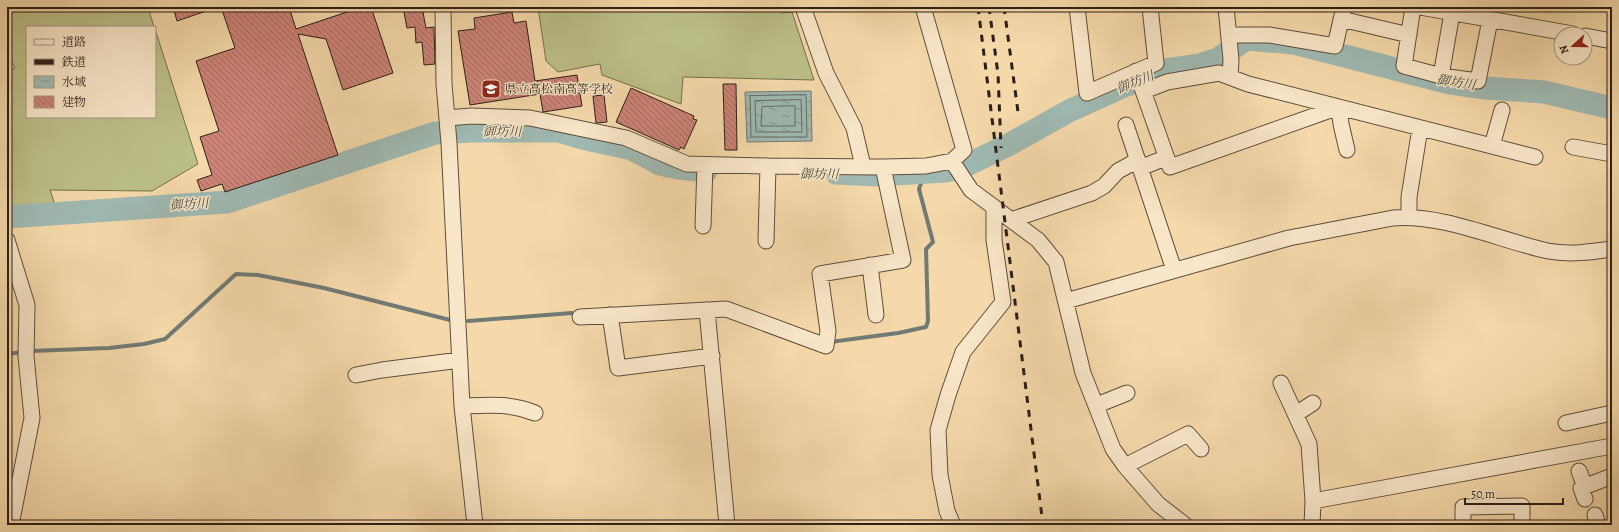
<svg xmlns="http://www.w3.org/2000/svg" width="1619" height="532" viewBox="0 0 1619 532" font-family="Alegreya,'Noto Serif JP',serif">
<defs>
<pattern id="water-ripples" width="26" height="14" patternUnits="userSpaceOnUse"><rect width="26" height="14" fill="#9fb9b2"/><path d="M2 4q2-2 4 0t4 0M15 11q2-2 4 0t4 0" fill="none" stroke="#829690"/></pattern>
<pattern id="building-back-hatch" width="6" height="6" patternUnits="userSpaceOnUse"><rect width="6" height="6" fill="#cd8477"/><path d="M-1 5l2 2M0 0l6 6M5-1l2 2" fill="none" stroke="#a76b61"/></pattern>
</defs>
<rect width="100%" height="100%" fill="#f5d9aa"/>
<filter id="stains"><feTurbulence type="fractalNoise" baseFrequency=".005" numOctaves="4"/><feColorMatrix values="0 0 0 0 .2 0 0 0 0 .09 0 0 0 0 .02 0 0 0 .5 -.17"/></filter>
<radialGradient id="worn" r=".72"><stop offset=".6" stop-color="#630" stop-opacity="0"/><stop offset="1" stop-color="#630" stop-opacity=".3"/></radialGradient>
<!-- garden -->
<path fill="#bcbf88" stroke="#746f50" d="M 7,7 L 148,7 L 154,27 L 27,27 L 27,117 L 155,117 L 155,29 L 198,164 L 152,191 L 50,190 L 55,205 L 7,207 L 7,71 L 15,68 L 7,53 L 9,37 Z
M 538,7 L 779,7 L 781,13 L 792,12 L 814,80 L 683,77 L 681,104 L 602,75 L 600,64 L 558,72 L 546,61 Z"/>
<!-- water -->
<path fill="url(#water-ripples)" stroke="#717b75" d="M 811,91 L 812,141 L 747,142 L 745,92 Z"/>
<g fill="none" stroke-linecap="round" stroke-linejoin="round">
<!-- shore -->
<path stroke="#656c66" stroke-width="1" d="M 806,95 L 807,137 L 751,137 L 750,96 Z
M 801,100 L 802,132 L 756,132 L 755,101 Z
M 795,106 L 795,126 L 761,126 L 762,107 Z"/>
<!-- stream -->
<path stroke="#717b75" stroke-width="4" d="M 468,321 L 572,313
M 830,342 L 898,333 L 926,327 L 928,321 L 926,249 L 933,242 L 919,189 L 925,172
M 7,354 L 31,351 L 109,348 L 144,344 L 165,339 L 236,274 L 258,275 L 324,288 L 450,320"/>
<!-- river -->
<path stroke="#9fb9b2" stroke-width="23" d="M 836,173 L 877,175 L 946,171 L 963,167 L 1010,144 L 1069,111 L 1124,86 L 1165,70 L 1200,65 L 1218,59 L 1246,39 L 1294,43 L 1450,83 L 1486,88 L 1544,92 L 1612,108
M 7,217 L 227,202 L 435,133 L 472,131 L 558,131 L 582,138 L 632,149 L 660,164 L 678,168 L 706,171"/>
</g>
<!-- building -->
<path fill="url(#building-back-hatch)" stroke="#2b1f19" d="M 173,7 L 212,7 L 212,9 L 177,21 Z
M 221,7 L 289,7 L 296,29 L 362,7 L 371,7 L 393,73 L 343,90 L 326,39 L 298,34 L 338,155 L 225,192 L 222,184 L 201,191 L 197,180 L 212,175 L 200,137 L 219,131 L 196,61 L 235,48 Z
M 403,7 L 422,7 L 426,28 L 434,27 L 435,64 L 424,65 L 422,42 L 416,43 L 415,27 L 407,28 Z
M 512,12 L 514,23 L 526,21 L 535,81 L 577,75 L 582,106 L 543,112 L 540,94 L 470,105 L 458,31 L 475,29 L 474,18 Z
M 723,84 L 736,84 L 737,150 L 725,150 Z
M 631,88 L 694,116 L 693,119 L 697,120 L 684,149 L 681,147 L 679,150 L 616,122 Z
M 604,95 L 607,122 L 596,123 L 593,96 Z"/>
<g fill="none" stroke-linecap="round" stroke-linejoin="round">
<defs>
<path id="minor" d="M 443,7 L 444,84 L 449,143 L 462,406 L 475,525
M 803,7 L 826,73 L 854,128 L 863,166
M 1077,7 L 1087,93 L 1156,63 L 1150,7
M 1226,7 L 1231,60 L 1230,77
M 1413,7 L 1404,66 L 1441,76 L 1478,81 L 1490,20
M 1420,7 L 1573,34
M 1341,19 L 1409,35
M 1229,35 L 1269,35 L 1335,46 L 1344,7
M 1585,36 L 1612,41
M 1136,71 L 1170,167 L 1339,107 L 1341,124 L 1347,150
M 1441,76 L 1452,13
M 1144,91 L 1167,82 L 1219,73 L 1248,84 L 1535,157
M 447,118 L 471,116 L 530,118 L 626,138 L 687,164 L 768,166 L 883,167 L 926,166 L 952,161 L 964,150 L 923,7
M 1126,125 L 1174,270
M 1492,146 L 1502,110
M 1573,147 L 1612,154
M 952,161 L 971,190 L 1038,240 L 1056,262 L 1083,373 L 1113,449 L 1125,466 L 1158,504 L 1185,525
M 1140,168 L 1165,158
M 1409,217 L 1409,197 L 1420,128
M 1011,220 L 1092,193 L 1104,186 L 1118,171 L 1138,160
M 703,226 L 705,165
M 7,240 L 27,305 L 26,356 L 32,418 L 11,525
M 766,241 L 768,166
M 870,265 L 876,315
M 1066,301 L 1289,238 L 1393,218 C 1444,214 1498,240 1548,251 C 1569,255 1591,252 1612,249
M 707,310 L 727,525
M 610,315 L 618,368 L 712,356
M 580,317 L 726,309 L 826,346 L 828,331 L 820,274 L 903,260 L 883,167
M 356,375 L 382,370 L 460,360
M 1281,383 L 1309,444 L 1313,501 L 1312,525
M 1097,405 L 1127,393
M 462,406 C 489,405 510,403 535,413
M 1296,414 L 1313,403
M 1566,423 L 1612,413
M 1125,466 L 1188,434 L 1201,449
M 1579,471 L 1585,487
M 1585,499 L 1581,488 L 1612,476
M 1313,501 L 1612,446
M 1595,515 L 1598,525
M 953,525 L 947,511 L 940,475 L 938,430 L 948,395 L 963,352 L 1003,302 L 994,240 L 994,207
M 1463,525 L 1463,507 L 1522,506 L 1522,525"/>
</defs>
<!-- minor casing -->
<use href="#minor" stroke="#5e4e3d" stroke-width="17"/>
<!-- minor -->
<use href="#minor" stroke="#f8e6c8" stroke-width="15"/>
<!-- rail -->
<path stroke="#2b1f19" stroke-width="3" stroke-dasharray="7 7" stroke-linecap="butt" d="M 978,7 L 1043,525
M 989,7 L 998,74 L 1001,148
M 1004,7 L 1018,112"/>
</g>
<!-- icons -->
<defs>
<symbol id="school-square" viewBox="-11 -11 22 22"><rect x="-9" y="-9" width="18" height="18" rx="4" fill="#8f2418" stroke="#f8e6c8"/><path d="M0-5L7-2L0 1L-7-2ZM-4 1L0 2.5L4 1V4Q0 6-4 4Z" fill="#fff"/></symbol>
</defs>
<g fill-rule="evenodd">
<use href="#school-square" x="480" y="78" width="22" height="22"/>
</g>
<g text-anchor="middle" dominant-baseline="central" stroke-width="3" stroke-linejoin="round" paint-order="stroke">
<!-- poi labels -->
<g font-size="12" fill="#2b1f19" stroke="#f8e6c8" text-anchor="start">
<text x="505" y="89">県立高松南高等学校</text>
</g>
<!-- water labels -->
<g font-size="13" font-style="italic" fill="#4e4d47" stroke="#f8e6c8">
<text transform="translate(1135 82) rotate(-22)">御坊川</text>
<text transform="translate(1456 82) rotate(9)">御坊川</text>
<text x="502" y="131">御坊川</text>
<text transform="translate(819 174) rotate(1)">御坊川</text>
<text transform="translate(189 204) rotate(-4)">御坊川</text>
</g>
</g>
<!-- margin -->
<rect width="1619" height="532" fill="none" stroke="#f5d9aa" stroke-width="24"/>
<rect x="8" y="8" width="1603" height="516" fill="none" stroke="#2b1f19" stroke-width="2"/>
<rect x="12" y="12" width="1595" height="508" fill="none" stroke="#2b1f19"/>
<!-- legend -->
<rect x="26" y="26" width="130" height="92" fill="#f8e6c8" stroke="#a69682"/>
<rect x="34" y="39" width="20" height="6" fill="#f8e6c8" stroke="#a69682"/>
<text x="62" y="46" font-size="12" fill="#2b1f19">道路</text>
<rect x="34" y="59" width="20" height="6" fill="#2b1f19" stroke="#a69682"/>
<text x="62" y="66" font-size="12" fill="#2b1f19">鉄道</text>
<rect x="34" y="76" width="20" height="12" fill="url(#water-ripples)" stroke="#a69682"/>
<text x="62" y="86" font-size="12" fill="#2b1f19">水域</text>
<rect x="34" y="96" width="20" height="12" fill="url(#building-back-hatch)" stroke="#a69682"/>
<text x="62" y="106" font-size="12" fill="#2b1f19">建物</text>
<!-- north arrow -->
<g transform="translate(1573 46) rotate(249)"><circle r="19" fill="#f8e6c8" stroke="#a69682"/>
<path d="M0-3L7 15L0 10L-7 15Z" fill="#8f2418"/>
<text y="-6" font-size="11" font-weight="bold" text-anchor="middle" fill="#2b1f19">N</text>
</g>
<!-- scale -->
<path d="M1465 498v6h98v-6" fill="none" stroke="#2b1f19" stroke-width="2"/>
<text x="1471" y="498" font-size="12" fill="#2b1f19" stroke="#f8e6c8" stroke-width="3" paint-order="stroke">50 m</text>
<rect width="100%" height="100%" filter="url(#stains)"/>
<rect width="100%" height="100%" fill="url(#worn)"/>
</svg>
